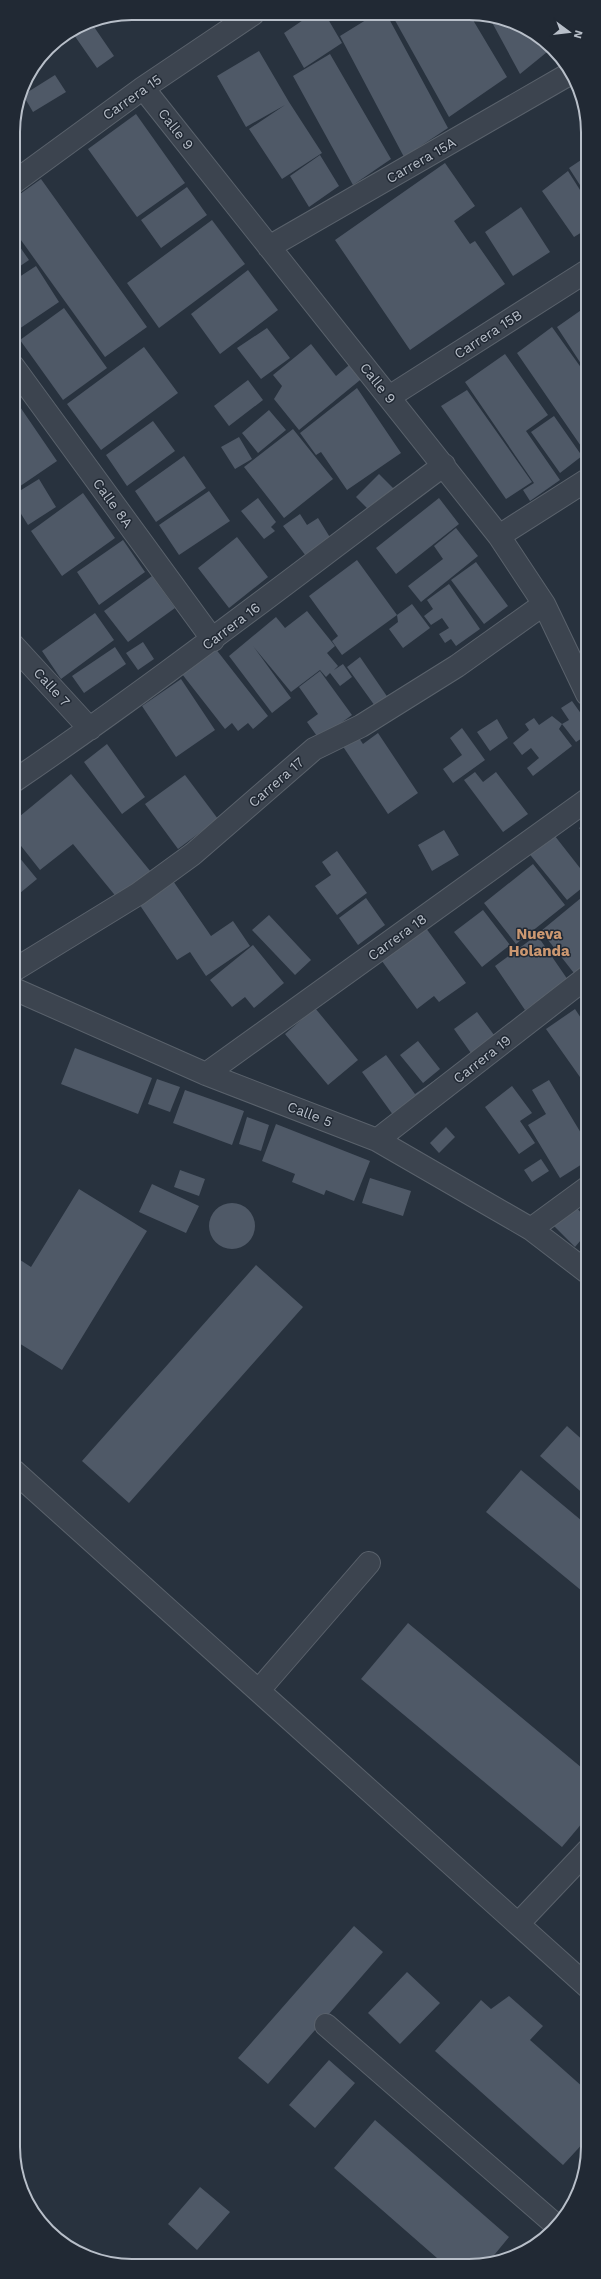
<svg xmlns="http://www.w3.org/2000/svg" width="601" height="2279" viewBox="0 0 601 2279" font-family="'Work Sans',sans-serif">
<rect width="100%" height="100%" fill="#28323e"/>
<!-- building -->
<path fill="#4f5967" d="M 312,14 L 325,14 L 342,43 L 304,68 L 284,33 Z
M 374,15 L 387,15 L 448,128 L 404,157 L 340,36 Z
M 392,15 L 470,15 L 507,77 L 449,117 Z
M 488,15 L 528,29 L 552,48 L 520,74 Z
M 90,21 L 114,56 L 97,68 L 72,32 Z
M 259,51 L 289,102 L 322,153 L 282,179 L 249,129 L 285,105 L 246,127 L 217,76 Z
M 330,54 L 391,159 L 353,185 L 293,76 Z
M 55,75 L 66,92 L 33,112 L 23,95 Z
M 136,114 L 185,183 L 137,217 L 88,149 Z
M 320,155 L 339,186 L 309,207 L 290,176 Z
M 587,156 L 587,196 L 569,168 Z
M 445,163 L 475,206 L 454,221 L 470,244 L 475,241 L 505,284 L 410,350 L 335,240 Z
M 568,171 L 587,201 L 587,229 L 574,237 L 542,191 Z
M 41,179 L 147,327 L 105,357 L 13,229 L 13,199 Z
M 187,187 L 207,215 L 161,248 L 141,220 Z
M 521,207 L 550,252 L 513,276 L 485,232 Z
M 212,220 L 245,264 L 159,328 L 127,283 Z
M 13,237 L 29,260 L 13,271 Z
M 36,266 L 59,302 L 13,333 L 13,281 Z
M 248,270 L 278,310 L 220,354 L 191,314 Z
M 587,306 L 587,373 L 557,327 Z
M 64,308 L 107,368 L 63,400 L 20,340 Z
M 552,327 L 587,376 L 587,451 L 585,452 L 517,353 Z
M 267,328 L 290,358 L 261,379 L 237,348 Z
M 311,344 L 336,376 L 354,361 L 365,376 L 299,430 L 274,399 L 282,386 L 273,375 Z
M 144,347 L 178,393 L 101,450 L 67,404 Z
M 505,354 L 548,415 L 526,431 L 560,480 L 530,501 L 523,490 L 534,483 L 465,382 Z
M 248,380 L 263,400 L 229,426 L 214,406 Z
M 357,388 L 401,453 L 347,490 L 321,452 L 316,455 L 300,433 Z
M 467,390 L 532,482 L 506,499 L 441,406 Z
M 16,401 L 57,461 L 13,491 L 13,402 Z
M 269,410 L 286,430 L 258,453 L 242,433 Z
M 554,416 L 582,456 L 560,473 L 531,432 Z
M 153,421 L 175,451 L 127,486 L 106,455 Z
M 293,429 L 333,479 L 284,518 L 244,467 Z
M 239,437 L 252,459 L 235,469 L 221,447 Z
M 184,456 L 206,488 L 156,522 L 135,491 Z
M 379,474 L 397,492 L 373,514 L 356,497 Z
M 39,479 L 56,507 L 28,525 L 13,501 L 13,495 Z
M 209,491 L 230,521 L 179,555 L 159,525 Z
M 83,493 L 115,538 L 62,576 L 31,531 Z
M 258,498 L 276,522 L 271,527 L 275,531 L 264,539 L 241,511 Z
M 439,498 L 459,524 L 396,574 L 376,548 Z
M 300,514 L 307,525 L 318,518 L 331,539 L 306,556 L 283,526 Z
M 456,528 L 478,556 L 421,602 L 408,586 L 443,559 L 434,546 Z
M 237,537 L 268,577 L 229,608 L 198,568 Z
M 123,540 L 145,572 L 99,605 L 77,572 Z
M 357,560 L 397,615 L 412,604 L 430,628 L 403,648 L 389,629 L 398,622 L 397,615 L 342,655 L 332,641 L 338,636 L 309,596 Z
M 476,562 L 508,606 L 484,624 L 451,580 Z
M 587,564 L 587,576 L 581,568 Z
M 152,576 L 175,608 L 128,642 L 104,611 Z
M 449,584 L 480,629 L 456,646 L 451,639 L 445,643 L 439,634 L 449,628 L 442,618 L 431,625 L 424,616 L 433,609 L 427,600 Z
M 307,611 L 335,646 L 327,653 L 338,666 L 334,670 L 343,664 L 352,677 L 340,686 L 330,673 L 326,677 L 320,670 L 291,692 L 253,646 L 291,698 L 272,713 L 229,656 L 276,617 L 285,628 Z
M 95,613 L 114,640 L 61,679 L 42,651 Z
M 143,642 L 154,659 L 138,670 L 126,653 Z
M 115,647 L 126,664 L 84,693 L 72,676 Z
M 215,648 L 268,716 L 253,729 L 248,723 L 238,731 L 232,723 L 225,729 L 182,674 Z
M 360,657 L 393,705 L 380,713 L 347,667 Z
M 320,671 L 352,715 L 319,739 L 307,722 L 318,714 L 299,687 Z
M 181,679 L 215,730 L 176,757 L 142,706 Z
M 572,701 L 587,722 L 587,735 L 576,742 L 562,724 L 569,720 L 561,708 Z
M 552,716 L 562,724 L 559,729 L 572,746 L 533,776 L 527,768 L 539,758 L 531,748 L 522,755 L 513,743 L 529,730 L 525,724 L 534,718 L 539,725 Z
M 497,719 L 508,738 L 490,751 L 477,732 Z
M 462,728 L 485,760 L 453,783 L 443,769 L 462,755 L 450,738 Z
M 378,733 L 418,793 L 388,814 L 342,745 L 357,735 L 363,744 Z
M 107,744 L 145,797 L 122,814 L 84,762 Z
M 475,772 L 483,782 L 496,772 L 528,814 L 503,832 L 464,780 Z
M 71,774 L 151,872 L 118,899 L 73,844 L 40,870 L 14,837 L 14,821 Z
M 185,775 L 218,819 L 178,849 L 145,804 Z
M 587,822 L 587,839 L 579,828 Z
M 444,830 L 459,855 L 432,871 L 418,845 Z
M 551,831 L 587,877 L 587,884 L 567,900 L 527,851 Z
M 14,851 L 37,879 L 14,898 Z
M 337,851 L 367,893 L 337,915 L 315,886 L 331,875 L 322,862 Z
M 533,864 L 565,905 L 516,944 L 484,903 Z
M 169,875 L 211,936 L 233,921 L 250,946 L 206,976 L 190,952 L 177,960 L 135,898 Z
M 587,893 L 587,943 L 585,945 L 587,947 L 587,968 L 577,977 L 541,931 Z
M 366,898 L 385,925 L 358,945 L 339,918 Z
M 483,910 L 510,945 L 482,967 L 454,932 Z
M 269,915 L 311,960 L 295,975 L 252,930 Z
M 423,924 L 466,983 L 439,1002 L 434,996 L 417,1009 L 379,957 Z
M 537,935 L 568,980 L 525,1010 L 495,966 Z
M 253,945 L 284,983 L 254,1008 L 245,997 L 232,1007 L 210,980 Z
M 315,1008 L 358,1060 L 328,1085 L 285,1034 Z
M 575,1009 L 587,1027 L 587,1087 L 546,1029 Z
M 477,1012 L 497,1039 L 473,1056 L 454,1029 Z
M 418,1041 L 440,1069 L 423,1083 L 400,1055 Z
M 75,1048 L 152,1078 L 138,1114 L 61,1084 Z
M 386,1055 L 415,1094 L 444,1074 L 449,1081 L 396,1119 L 362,1072 Z
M 157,1079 L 180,1087 L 170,1112 L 148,1104 Z
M 549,1080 L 587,1143 L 587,1161 L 560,1178 L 528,1125 L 546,1114 L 532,1090 Z
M 512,1086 L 532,1113 L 520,1121 L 535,1143 L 519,1154 L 485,1107 Z
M 185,1090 L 244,1111 L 232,1145 L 173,1123 Z
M 247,1117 L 269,1125 L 261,1151 L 239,1144 Z
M 276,1124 L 370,1161 L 354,1201 L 326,1190 L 324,1195 L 292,1182 L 295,1174 L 262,1161 Z
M 446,1127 L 455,1137 L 439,1153 L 430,1143 Z
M 541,1159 L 549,1171 L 532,1182 L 524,1170 Z
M 180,1170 L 205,1179 L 199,1196 L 174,1187 Z
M 370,1178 L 411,1191 L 403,1216 L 362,1203 Z
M 152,1184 L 199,1206 L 186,1233 L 139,1212 Z
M 79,1189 L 147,1231 L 62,1370 L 14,1340 L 14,1256 L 31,1267 Z
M209 1226a23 23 0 1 1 46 0a23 23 0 1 1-46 0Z
M 573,1204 L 587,1219 L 587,1233 L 575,1247 L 553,1225 Z
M 587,1240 L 587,1253 L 581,1246 Z
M 256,1265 L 303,1307 L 129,1503 L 82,1461 Z
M 567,1426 L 586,1443 L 587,1441 L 587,1497 L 540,1456 Z
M 521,1470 L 588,1526 L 588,1596 L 486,1512 Z
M 408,1623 L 588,1773 L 588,1816 L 562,1847 L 361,1679 Z
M 354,1926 L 383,1952 L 268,2084 L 238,2058 Z
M 407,1972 L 440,2003 L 400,2044 L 368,2013 Z
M 509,1996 L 543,2026 L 530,2040 L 584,2088 L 580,2097 L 588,2104 L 588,2138 L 563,2165 L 435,2051 L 481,2000 L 491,2009 Z
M 329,2060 L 355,2083 L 315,2128 L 289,2105 Z
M 375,2120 L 509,2237 L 486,2265 L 445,2265 L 334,2168 Z
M 200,2187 L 230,2212 L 197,2250 L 168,2224 Z"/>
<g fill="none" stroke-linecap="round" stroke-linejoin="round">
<defs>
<path id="minor" d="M 143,88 L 499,536 L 544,604 L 587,694
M 13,183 L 143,88 L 253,14
M 269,247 L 571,73
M 13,366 L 213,640
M 389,397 L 587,271
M 499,536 L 587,480
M 13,645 L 90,729
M 14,781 C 161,681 301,571 444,465
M 14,970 L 138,894 L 193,854 L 314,749 L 361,726 L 457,666 L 544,604
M 14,989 L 206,1074 L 377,1140 L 531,1229 L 587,1272
M 206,1074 L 587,800
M 377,1140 L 587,977
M 531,1229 L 587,1188
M 14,1471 L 588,1987
M 259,1690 L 369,1563
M 518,1924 L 588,1850
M 326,2025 L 557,2226"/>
</defs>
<!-- minor casing -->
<use href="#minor" stroke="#5a626c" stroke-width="24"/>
<!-- minor -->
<use href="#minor" stroke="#3c444f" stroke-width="22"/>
</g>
<g text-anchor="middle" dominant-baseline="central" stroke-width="3" stroke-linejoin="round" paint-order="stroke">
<!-- street labels -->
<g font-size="14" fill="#b8bfc9" stroke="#212934">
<text transform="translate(132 97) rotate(-35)">Carrera 15</text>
<text transform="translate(176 129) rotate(52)">Calle 9</text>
<text transform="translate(421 160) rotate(-30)">Carrera 15A</text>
<text transform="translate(488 334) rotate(-33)">Carrera 15B</text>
<text transform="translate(378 383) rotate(51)">Calle 9</text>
<text transform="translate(113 503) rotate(54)">Calle 8A</text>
<text transform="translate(231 626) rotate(-37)">Carrera 16</text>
<text transform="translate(52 687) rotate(48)">Calle 7</text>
<text transform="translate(276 782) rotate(-41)">Carrera 17</text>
<text transform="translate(397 937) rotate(-36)">Carrera 18</text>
<text transform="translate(482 1059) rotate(-38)">Carrera 19</text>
<text transform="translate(310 1114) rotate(21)">Calle 5</text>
</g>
<!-- neighbourhood labels -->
<g font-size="15" font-weight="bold" fill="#cc9871" stroke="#212934">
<text x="539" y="934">Nueva<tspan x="539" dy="17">Holanda</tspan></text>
</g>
</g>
<!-- crop -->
<path d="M0 0H601V2279H0ZM132 20H469A112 112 0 0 1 581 132V2147A112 112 0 0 1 469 2259H132A112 112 0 0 1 20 2147V132A112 112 0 0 1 132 20Z" fill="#212934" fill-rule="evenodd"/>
<path fill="none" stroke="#b8bfc9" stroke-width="2" d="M132 20H469A112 112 0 0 1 581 132V2147A112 112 0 0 1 469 2259H132A112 112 0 0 1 20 2147V132A112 112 0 0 1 132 20Z"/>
<!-- north arrow -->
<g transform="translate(569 32) rotate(105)" stroke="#212934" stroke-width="3" paint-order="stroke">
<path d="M0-3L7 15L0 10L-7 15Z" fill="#b8bfc9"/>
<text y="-6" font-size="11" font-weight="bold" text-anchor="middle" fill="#b8bfc9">N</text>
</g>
</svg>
